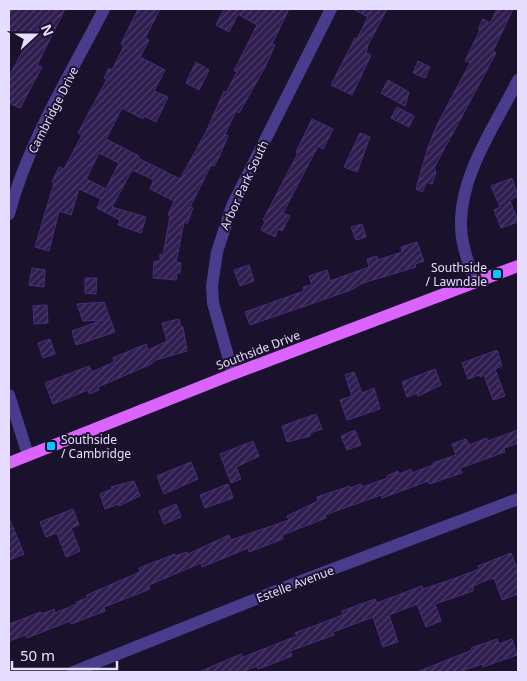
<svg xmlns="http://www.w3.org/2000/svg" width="527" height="681" viewBox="0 0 527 681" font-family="'Noto Sans',sans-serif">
<defs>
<pattern id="building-hatch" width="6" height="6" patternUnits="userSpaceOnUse" patternTransform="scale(1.25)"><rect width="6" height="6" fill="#2e1d4e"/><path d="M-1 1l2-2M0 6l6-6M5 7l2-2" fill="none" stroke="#4c3d69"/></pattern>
</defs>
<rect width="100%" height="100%" fill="#1a112d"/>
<!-- building -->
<path fill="url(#building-hatch)" stroke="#482e7a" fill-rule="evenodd" d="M 9,9 L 65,9 L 37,65 L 42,67 L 20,108 L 9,103 L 9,76 L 29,40 L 9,30 Z
M 138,9 L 160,9 L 145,38 L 149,40 L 140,57 L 165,70 L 154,91 L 168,97 L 156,122 L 144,116 L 143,119 L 122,108 L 106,139 L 139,156 L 138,158 L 180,179 L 206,132 L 224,91 L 226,93 L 237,72 L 234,71 L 257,25 L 238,14 L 229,32 L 216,25 L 224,9 L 289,9 L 272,44 L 275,45 L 265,67 L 239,113 L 236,111 L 225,134 L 228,136 L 219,157 L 214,166 L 211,165 L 190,207 L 193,208 L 187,224 L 184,222 L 176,262 L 181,263 L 180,273 L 177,273 L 176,280 L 153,278 L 154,261 L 160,261 L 160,254 L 163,255 L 170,216 L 168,215 L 174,201 L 150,189 L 154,180 L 132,170 L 112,207 L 146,217 L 141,233 L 118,225 L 120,220 L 97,208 L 101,199 L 79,189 L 71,215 L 59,211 L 49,251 L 35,247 L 54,183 L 52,182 L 59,167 L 64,169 L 82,135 L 78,133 L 107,79 L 104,78 L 109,68 L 112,70 L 124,46 L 121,44 ZM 99,153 L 119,163 L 106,189 L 86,179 Z
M 353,9 L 387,9 L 368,45 L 366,53 L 371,55 L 352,95 L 331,85 L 355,38 L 357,39 L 368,17 Z
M 497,9 L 513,9 L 493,51 L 496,53 L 434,168 L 436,172 L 432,184 L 427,182 L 422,192 L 416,189 L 428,147 L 438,123 L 470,63 L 465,61 L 480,30 L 478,29 L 483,19 L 490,23 Z
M 418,61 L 430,67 L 425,78 L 413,73 Z
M 196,62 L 209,70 L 199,90 L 186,83 Z
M 388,80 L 409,92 L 405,106 L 381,93 Z
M 397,107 L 414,116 L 409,127 L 391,118 Z
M 312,119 L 333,129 L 323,149 L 318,146 L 283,213 L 290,216 L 282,231 L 278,229 L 275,237 L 261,230 L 265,222 L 263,220 L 298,153 L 296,152 Z
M 360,133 L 370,137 L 357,172 L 344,167 Z
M 512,178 L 518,196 L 510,200 L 518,222 L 501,228 L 494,210 L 500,207 L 491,186 Z
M 362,224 L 366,237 L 356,240 L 351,227 Z
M 417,242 L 424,261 L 415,264 L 416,267 L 363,283 L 351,290 L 250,325 L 245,312 L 304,291 L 303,287 L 312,285 L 309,276 L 327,270 L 330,281 L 369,267 L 367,259 L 377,256 L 378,260 L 402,252 L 401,247 Z
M 249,265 L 254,281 L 240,286 L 234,270 Z
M 32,268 L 45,270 L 44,287 L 29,285 Z
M 85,278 L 97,278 L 96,294 L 85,293 Z
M 104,302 L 115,332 L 76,345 L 72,331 L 103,320 L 83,321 L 77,304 Z
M 47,305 L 48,323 L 34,324 L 33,306 Z
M 179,319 L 181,327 L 183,327 L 187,351 L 156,360 L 151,364 L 98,387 L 99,390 L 89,394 L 88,390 L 53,404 L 45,383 L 89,366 L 92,372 L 114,362 L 113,358 L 146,344 L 148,350 L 167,341 L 162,323 Z
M 50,339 L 55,354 L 43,358 L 38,343 Z
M 497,350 L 502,366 L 495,369 L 505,396 L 493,400 L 484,375 L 480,377 L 479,375 L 468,379 L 462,363 Z
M 435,369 L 441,385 L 418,396 L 417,393 L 407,397 L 402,382 Z
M 354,372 L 362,393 L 374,388 L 380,409 L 347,420 L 340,400 L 352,396 L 345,375 Z
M 316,414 L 322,429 L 310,433 L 310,436 L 287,442 L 282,426 Z
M 355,430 L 361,445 L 347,450 L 341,436 Z
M 518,430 L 518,443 L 504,448 L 505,452 L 460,468 L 462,473 L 429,484 L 428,481 L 382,498 L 381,495 L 325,515 L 326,518 L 282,535 L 283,539 L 249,552 L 248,548 L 202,567 L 201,563 L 149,585 L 150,589 L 104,607 L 105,611 L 71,624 L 70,621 L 27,638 L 25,635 L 9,641 L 9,624 L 41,612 L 42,614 L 54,609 L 55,613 L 77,604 L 76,602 L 87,598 L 87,595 L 140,572 L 139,568 L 175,554 L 175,556 L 187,552 L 188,554 L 229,535 L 231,540 L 289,520 L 287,516 L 318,501 L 317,497 L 350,486 L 350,488 L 361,484 L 362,487 L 388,478 L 387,476 L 398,471 L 399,474 L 411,469 L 412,473 L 433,465 L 433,463 L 456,455 L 452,444 L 466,439 L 469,445 L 487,438 L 488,441 Z
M 253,441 L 259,456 L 236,467 L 241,479 L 231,483 L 220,454 Z
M 191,462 L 198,479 L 164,494 L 157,476 Z
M 134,481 L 140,496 L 119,506 L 118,504 L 105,509 L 100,494 L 112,489 L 111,487 Z
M 228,484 L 233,498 L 205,508 L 200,495 Z
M 176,504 L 181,517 L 164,524 L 159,511 Z
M 73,509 L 79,525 L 71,528 L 80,551 L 66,557 L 57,533 L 46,537 L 40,522 Z
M 9,518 L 24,554 L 9,560 Z
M 511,553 L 518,570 L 518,594 L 502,600 L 495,580 L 492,578 L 473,586 L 473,591 L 435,604 L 441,621 L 426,627 L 417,604 L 389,615 L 398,642 L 383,647 L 373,617 L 333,632 L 334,635 L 290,651 L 292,656 L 258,669 L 257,666 L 241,672 L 199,672 L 241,654 L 243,657 L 297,636 L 295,633 L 343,615 L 342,611 L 375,599 L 377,603 L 422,586 L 423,589 L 447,581 L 480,569 L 478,566 Z
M 497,639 L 499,644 L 512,639 L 517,655 L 483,667 L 482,664 L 459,672 L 417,672 L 472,650 L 471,648 Z"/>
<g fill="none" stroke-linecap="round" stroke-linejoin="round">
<!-- minor -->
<path stroke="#4a3c8c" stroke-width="12" d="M 9,214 C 28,142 70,75 104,9
M 474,281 C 469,263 461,245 461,225 C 460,174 496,124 518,80
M 233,374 L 213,303 L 212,286 L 217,252 L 232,206 L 331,9
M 9,395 L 28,455
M 73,672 L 301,581 L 518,499"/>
<!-- major -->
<path stroke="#db64ff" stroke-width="12" d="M 9,463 L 233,374 L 518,266"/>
</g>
<!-- markers -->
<g fill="#09c4ff" stroke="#1a112d" stroke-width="2">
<rect x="492" y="269" width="10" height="10" rx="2.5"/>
<rect x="46" y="441" width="10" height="10" rx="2.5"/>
</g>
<g text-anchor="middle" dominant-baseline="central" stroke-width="4" stroke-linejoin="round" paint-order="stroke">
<!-- street labels -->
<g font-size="12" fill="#e6ddff" stroke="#1a112d">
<text transform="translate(53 110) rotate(-63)">Cambridge Drive</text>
<text transform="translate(244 185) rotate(-65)">Arbor Park South</text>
<text transform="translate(258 350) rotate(-21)">Southside Drive</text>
<text transform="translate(295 584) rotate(-21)">Estelle Avenue</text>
</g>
<!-- poi labels -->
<g font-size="12" fill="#e6ddff" stroke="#1a112d" text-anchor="end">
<text x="487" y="267">Southside<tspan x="487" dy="14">/ Lawndale</tspan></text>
<text x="61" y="439" text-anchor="start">Southside<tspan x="61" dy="14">/ Cambridge</tspan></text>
</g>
</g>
<!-- border -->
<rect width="527" height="681" fill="none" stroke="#e6ddff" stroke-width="20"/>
<!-- north arrow -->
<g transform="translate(35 35) rotate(69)" stroke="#1a112d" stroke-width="4" paint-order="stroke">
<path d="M0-4L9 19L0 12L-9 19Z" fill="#e6ddff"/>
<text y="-8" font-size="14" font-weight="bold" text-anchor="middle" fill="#e6ddff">N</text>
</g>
<!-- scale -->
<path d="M12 661v8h105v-8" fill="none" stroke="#e6ddff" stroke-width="2.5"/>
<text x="20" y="661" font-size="15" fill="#e6ddff" stroke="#1a112d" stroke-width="4" paint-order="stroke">50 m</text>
</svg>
